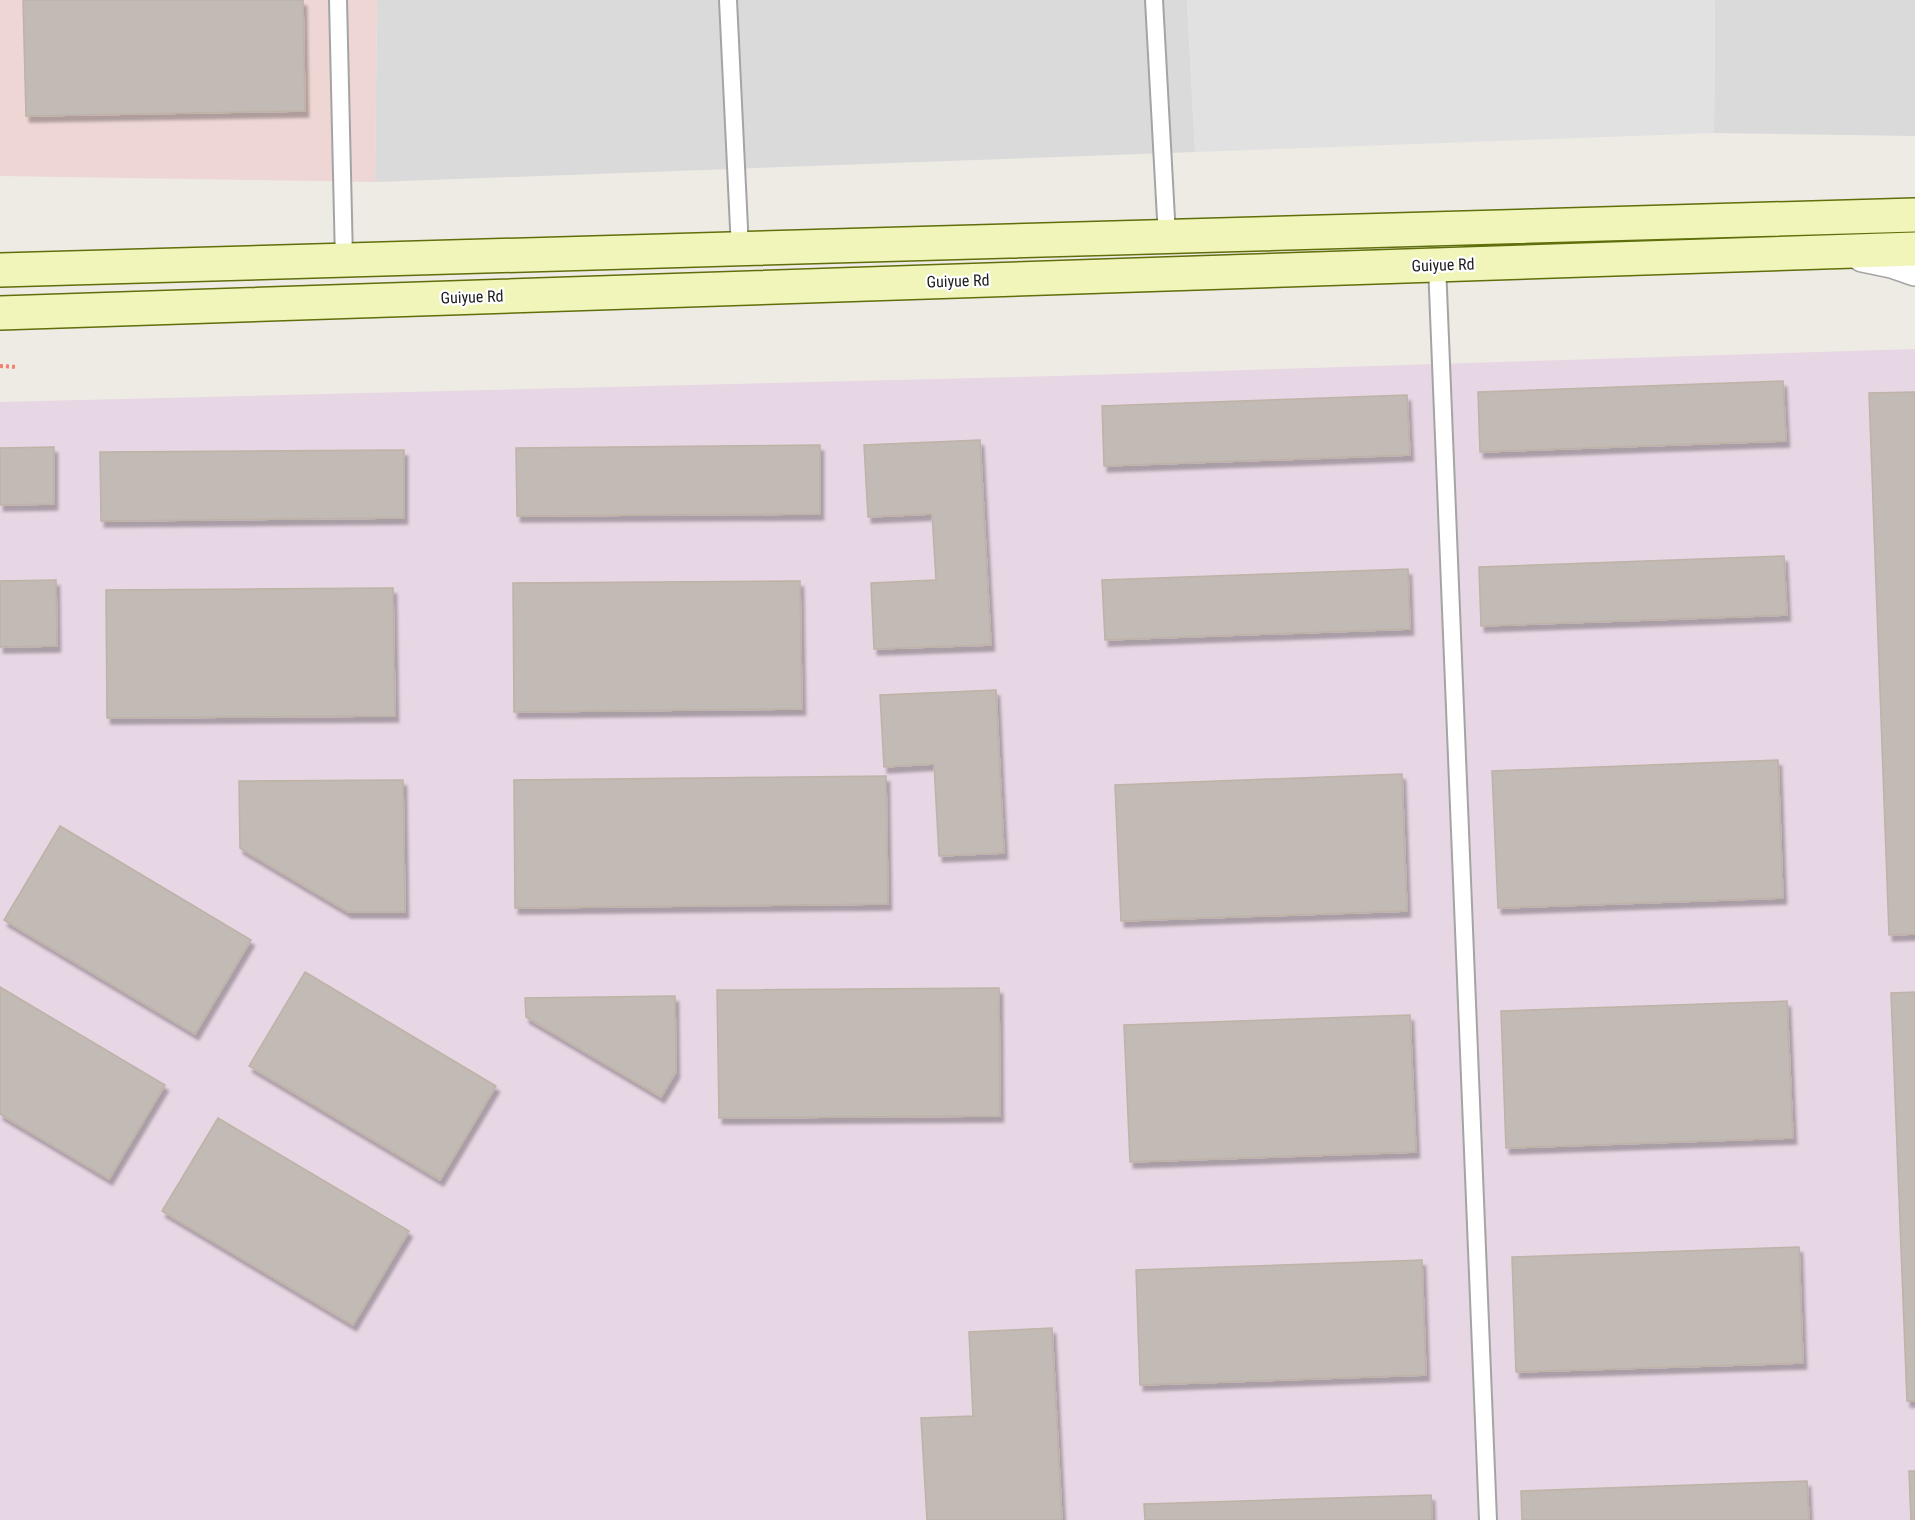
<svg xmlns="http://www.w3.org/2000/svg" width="1915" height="1520" viewBox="0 0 1915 1520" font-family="'Roboto Condensed',sans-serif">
<defs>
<filter id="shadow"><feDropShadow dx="3.5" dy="6" stdDeviation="1.5" flood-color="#0004"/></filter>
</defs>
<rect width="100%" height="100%" fill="#eeebe4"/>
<!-- residential -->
<path fill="#dbdada" d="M 377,0 L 1187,0 L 1195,152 L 375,182 Z
M 1715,0 L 1915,0 L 1915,136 L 1714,133 Z"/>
<!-- commercial -->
<path fill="#eed6d4" d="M 0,0 L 377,0 L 375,182 L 0,176 Z"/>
<!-- industrial -->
<path fill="#e7d6e3" d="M 1915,349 L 1915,1520 L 0,1520 L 0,402 L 1057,376 Z"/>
<!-- parking -->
<path fill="#e1e1e1" d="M 1187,0 L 1715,0 L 1714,133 L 1195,152 Z"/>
<!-- building -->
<path fill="#c2bab4" stroke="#bfb2a7" stroke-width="1.5" filter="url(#shadow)" d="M 23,0 L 303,0 L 305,111 L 26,116 Z
M 1783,381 L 1786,441 L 1480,452 L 1478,392 Z
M 1915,392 L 1915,934 L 1889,935 L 1869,393 Z
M 1407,395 L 1410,455 L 1104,466 L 1102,406 Z
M 980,440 L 991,645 L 874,649 L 871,583 L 936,580 L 932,514 L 868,517 L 864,445 Z
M 820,445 L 820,514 L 517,516 L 516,448 Z
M 54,447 L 54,504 L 0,505 L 0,448 Z
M 404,450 L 404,518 L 101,521 L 100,452 Z
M 1784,556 L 1787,615 L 1481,626 L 1479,567 Z
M 1408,569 L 1410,629 L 1105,640 L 1102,580 Z
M 56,580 L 57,646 L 0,647 L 0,581 Z
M 800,581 L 802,709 L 514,712 L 513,583 Z
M 393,588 L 395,716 L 107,718 L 106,590 Z
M 996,690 L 1004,853 L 939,856 L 934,764 L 884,767 L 880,695 Z
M 1778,760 L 1783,898 L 1498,908 L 1492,771 Z
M 1402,774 L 1407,911 L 1121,921 L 1115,785 Z
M 886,776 L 888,904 L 515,908 L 514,780 Z
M 403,780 L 405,912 L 348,912 L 240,848 L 239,781 Z
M 60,826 L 251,940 L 195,1034 L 4,920 Z
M 305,972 L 496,1086 L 440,1180 L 249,1066 Z
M 0,987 L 165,1085 L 109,1179 L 0,1114 Z
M 999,988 L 1000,1116 L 719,1118 L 717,990 Z
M 1915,992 L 1915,1401 L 1907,1401 L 1891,993 Z
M 675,996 L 676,1072 L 661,1097 L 526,1017 L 525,998 Z
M 1787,1001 L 1793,1138 L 1506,1148 L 1501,1011 Z
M 1410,1015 L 1416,1152 L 1130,1162 L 1124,1025 Z
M 218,1118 L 409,1231 L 353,1325 L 162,1211 Z
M 1799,1247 L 1803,1363 L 1516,1372 L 1512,1257 Z
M 1422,1260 L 1426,1375 L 1140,1385 L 1136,1270 Z
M 1052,1328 L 1062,1520 L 927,1520 L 921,1418 L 973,1416 L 969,1332 Z
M 1909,1471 L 1915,1471 L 1915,1520 L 1911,1520 Z
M 1807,1481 L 1809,1520 L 1522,1520 L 1521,1491 Z
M 1431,1495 L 1432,1520 L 1145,1520 L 1144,1504 Z"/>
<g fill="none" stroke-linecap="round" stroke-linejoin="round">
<defs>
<path id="service" d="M 338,0 L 344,260
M 728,0 L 740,249
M 1154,0 L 1167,237
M 1437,265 L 1488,1520"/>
<path id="tertiary" d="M 1863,255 L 1892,261 L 1915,269"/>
<path id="secondary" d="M 0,270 L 1915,215
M 0,313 L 1915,249"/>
</defs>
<!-- service casing -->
<use href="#service" stroke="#a4a4a4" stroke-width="20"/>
<!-- tertiary casing -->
<use href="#tertiary" stroke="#a4a4a4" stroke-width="36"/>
<!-- secondary casing -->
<use href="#secondary" stroke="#606e0b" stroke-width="36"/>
<!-- path -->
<path stroke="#f18272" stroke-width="4" stroke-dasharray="3 3" stroke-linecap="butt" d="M 0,366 L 18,367"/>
<!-- service -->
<use href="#service" stroke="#fff" stroke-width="16"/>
<!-- tertiary -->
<use href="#tertiary" stroke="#fff" stroke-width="33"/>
<!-- secondary -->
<use href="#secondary" stroke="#f1f5ba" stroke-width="33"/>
</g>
<g text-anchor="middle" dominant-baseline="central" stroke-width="4.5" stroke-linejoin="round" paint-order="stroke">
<!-- street labels -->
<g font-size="16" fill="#1d1d1d" stroke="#fff">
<text transform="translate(1443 265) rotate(-2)">Guiyue Rd</text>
<text transform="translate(958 281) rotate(-2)">Guiyue Rd</text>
<text transform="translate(472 297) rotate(-2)">Guiyue Rd</text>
</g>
</g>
</svg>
